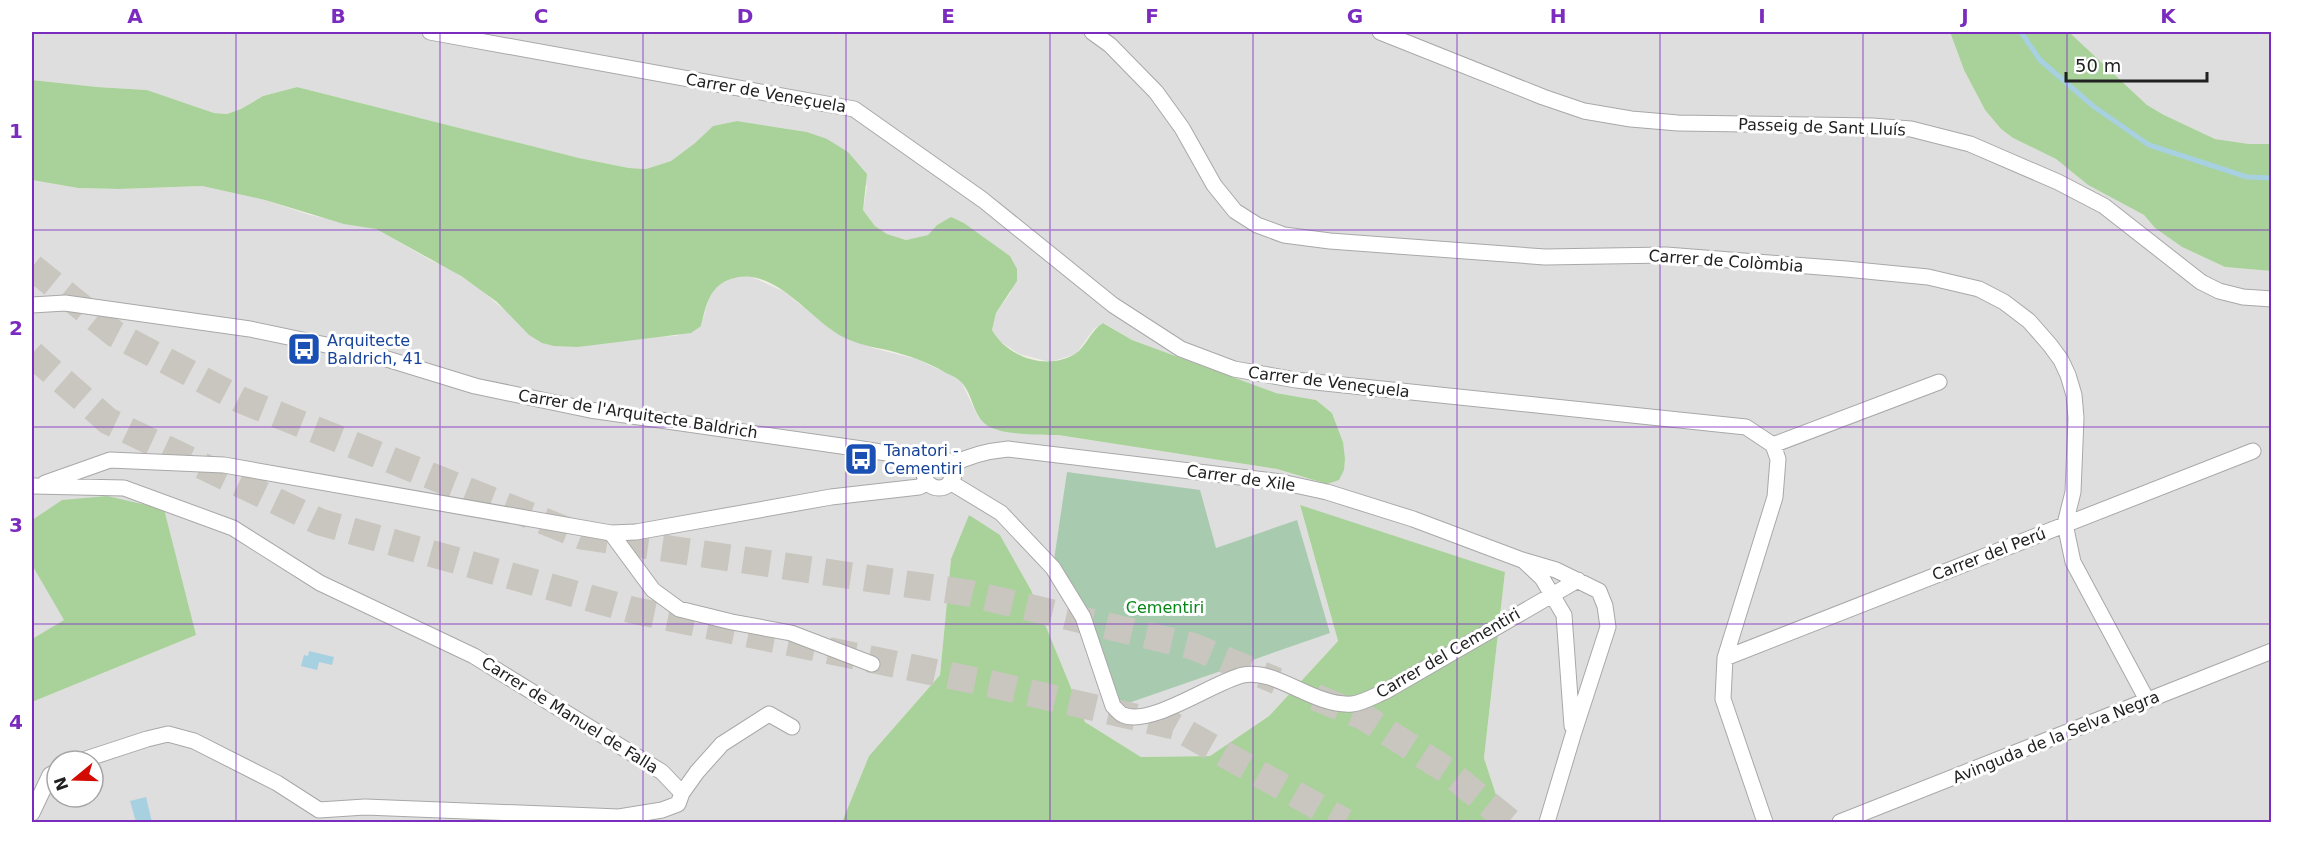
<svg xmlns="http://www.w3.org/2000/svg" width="2303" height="854" viewBox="0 0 2303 854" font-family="'DejaVu Sans',sans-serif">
<rect width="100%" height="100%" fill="#f2efe7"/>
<!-- residential -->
<path fill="#dfdede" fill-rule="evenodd" d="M 32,32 L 1950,32 L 1964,70 L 1985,110 L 2001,129 L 2013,138 L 2056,159 L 2088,185 L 2144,215 L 2155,228 L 2182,247 L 2225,267 L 2271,271 L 2271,822 L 1505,822 L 1484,758 L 1505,572 L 1300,506 L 1338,641 L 1269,716 L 1210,756 L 1141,757 L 1085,722 L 1031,590 L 1000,535 L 951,559 L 940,675 L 869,756 L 842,822 L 32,822 L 32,702 L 196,635 L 62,500 L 32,520 L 32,180 L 78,188 L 119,189 L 202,186 L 265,200 L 310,215 L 376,229 L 432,261 L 447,267 L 481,290 L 521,324 L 530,335 L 578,347 L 641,337 L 676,336 L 701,326 L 709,298 L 716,286 L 740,275 L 752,277 L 783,291 L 832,330 L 873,348 L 916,359 L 951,375 L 962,383 L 978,417 L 991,427 L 1043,435 L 1058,435 L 1277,469 L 1327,484 L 1343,442 L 1332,413 L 1316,400 L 1276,393 L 1132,340 L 1104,323 L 1094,329 L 1076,354 L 1050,362 L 1019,354 L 998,340 L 992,330 L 996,313 L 1011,292 L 1010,256 L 964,223 L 951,218 L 937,225 L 928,235 L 906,240 L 887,234 L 875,226 L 863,210 L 867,186 L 807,132 L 737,121 L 713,126 L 695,143 L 671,161 L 646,169 L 629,168 L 579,158 L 297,87 L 263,96 L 241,109 L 227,114 L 214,113 L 147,90 L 97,87 L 32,80 ZM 57,761 L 93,761 L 93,797 L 57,797 Z
M 2069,32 L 2271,32 L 2271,144 L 2249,144 L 2215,139 L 2164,115 L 2147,105 Z
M 32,565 L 65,620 L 32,639 Z"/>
<!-- forest -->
<path fill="#a9d29b" d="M 1950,32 L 2069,32 L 2147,105 L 2164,115 L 2215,139 L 2249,144 L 2271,144 L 2271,271 L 2225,267 L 2182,247 L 2155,228 L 2144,215 L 2088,185 L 2056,159 L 2013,138 L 2001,129 L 1985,110 L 1964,70 Z
M 32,80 L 97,87 L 147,90 L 214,113 L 227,114 L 241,109 L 263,96 L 297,87 L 579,158 L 629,168 L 646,169 L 671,161 L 695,143 L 713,126 L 737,121 L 807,132 L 827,139 L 848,152 L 867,174 L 863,210 L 875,226 L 887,234 L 906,240 L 928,235 L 937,225 L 951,217 L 964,223 L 1010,256 L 1017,269 L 1017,281 L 996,313 L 992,330 C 1007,357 1047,371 1075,354 C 1086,347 1090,331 1103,323 L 1132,340 L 1276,393 L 1316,400 L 1332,413 L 1343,442 L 1345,459 L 1344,470 L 1339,480 L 1327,484 L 1277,469 L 1058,435 C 1041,435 1005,435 990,427 C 972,418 974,395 961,382 C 957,378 951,375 946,373 C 928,362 907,355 887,350 C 872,347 857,344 843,337 C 810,320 773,264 731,279 C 709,286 706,306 701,326 L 691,333 L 578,347 L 554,346 L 542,343 L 529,335 L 497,302 L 461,276 L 376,229 L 344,224 L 265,200 L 202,186 L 119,189 L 78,188 L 32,180 Z
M 107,496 L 164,509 L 196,635 L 32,702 L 32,639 L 64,620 L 32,565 L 32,520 L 62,500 Z
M 1300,505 L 1505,572 L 1484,758 L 1505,822 L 842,822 L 869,756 L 940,675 L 951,559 L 969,515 L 1000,535 L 1031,590 L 1085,722 L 1141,757 L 1210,756 L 1269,716 L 1338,641 Z"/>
<!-- cemetery -->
<path fill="#a8cbaf" d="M 1067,472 L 1200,490 L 1216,548 L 1297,520 L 1330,633 L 1117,707 L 1054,560 Z"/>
<!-- water -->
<path fill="#a7d0e0" d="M 309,651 L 334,657 L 332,665 L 319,662 L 317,670 L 301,666 L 304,655 L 308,656 Z
M 146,797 L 152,822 L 136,822 L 130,801 Z"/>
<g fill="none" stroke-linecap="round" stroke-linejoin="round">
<!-- stream -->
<path stroke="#a7d0e0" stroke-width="5" d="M 2021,32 L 2040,60 L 2093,106 L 2149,145 L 2247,177 L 2272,178"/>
<!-- highway-tunnel -->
<path stroke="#c8c6bf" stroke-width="27" stroke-dasharray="27 14" stroke-linecap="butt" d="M 32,267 L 115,334 L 241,400 L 581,536 L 968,593 L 1192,646 L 1277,681
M 32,354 L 108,421 L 320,522 L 632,610 L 991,684 L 1174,726 L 1345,822
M 1315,697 L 1364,717 L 1446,770 L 1510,822"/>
<defs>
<path id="street" d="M 430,32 L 854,109 L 983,200 L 1113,305 L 1181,349 L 1234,369 L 1296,380 L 1746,427 L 1773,445 L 1778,459 L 1775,497 L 1725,658 L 1723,699 L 1765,822
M 1092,32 L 1110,45 L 1156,92 L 1182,128 L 1214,185 L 1235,211 L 1257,225 L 1284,235 L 1330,241 L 1545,257 L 1666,255 L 1846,269 L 1928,277 L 1979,289 L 2004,302 L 2029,321 L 2050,345 L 2061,360 L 2068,375 L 2074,395 L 2076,418 L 2073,492 L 2065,524 L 2073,562 L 2147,700
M 1380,32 L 1543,97 L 1584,111 L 1631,119 L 1678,123 L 1872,126 L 1911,129 L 1970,144 L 2058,182 L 2104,206 L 2201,282 L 2219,291 L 2243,297 L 2272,299
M 32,305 L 65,303 L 250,329 L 374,355 L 475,386 L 590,410 L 862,449 L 917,458 L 928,463
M 1773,445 L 1939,382
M924 473a15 15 0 1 1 30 0a15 15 0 1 1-30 0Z
M 951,465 C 970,455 987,451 1008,449 L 1281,482 L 1327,492 L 1413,519 L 1522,560 L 1556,570 L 1599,591 L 1605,606 L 1608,627 L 1573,735 L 1547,822
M 950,482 L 1001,513 L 1053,568 L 1083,617 L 1113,706 C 1116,709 1120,714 1123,715 C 1151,727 1213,682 1243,675 C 1276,668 1314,707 1352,704 C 1363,703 1376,695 1386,691 L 1578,580
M 45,483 L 110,460 L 224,465 L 611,533 L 636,532 L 831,497 L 919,487 L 927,483
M 34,486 L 124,488 L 233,528 L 320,583 L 474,656 L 662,772 L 682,793 L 678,804 L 662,810 L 619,817 L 365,807 L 319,810 L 277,783 L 194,741 L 168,734 L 147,739 L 80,761
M 611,533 L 653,590 L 679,609 L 732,622 L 791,633 L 872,664
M 1525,562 L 1542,578 L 1564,615 L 1572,726
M 1725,658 L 2253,451
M 682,793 L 697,772 L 722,744 L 769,714 L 792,727
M 32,813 L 50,775 L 57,771
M 1840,822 L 2272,651"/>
</defs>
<!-- street casing -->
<use href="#street" stroke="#a8a8a8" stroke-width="17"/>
<!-- street -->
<use href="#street" stroke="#fff" stroke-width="15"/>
</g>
<!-- grid -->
<path fill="none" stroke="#7b2cbf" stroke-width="1.5" stroke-opacity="0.55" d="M 236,32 L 236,822M 440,32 L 440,822M 643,32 L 643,822M 846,32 L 846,822M 1050,32 L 1050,822M 1253,32 L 1253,822M 1457,32 L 1457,822M 1660,32 L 1660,822M 1863,32 L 1863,822M 2067,32 L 2067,822M 32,230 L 2272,230M 32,427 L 2272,427M 32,624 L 2272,624"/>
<!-- icons -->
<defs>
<symbol id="bus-square" viewBox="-11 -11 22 22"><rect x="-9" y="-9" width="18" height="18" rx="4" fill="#1a4fb4" stroke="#fff"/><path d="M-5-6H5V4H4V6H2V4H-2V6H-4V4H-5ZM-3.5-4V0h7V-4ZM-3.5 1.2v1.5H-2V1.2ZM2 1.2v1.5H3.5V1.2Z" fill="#fff"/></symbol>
</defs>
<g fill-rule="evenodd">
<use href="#bus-square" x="285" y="330" width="38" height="38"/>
<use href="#bus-square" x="842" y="440" width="38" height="38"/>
</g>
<g text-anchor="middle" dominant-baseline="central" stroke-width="6" stroke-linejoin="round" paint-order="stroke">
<!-- street labels -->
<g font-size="16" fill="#212121" stroke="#fff">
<text transform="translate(766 93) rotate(10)">Carrer de Veneçuela</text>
<text transform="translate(1822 127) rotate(2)">Passeig de Sant Lluís</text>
<text transform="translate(1726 261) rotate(4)">Carrer de Colòmbia</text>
<text transform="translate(1329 382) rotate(7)">Carrer de Veneçuela</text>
<text transform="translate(638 414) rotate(9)">Carrer de l'Arquitecte Baldrich</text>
<text transform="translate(1241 478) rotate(8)">Carrer de Xile</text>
<text transform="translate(1989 554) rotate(-21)">Carrer del Perú</text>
<text transform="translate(1448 653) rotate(-30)">Carrer del Cementiri</text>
<text transform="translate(570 715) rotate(32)">Carrer de Manuel de Falla</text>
<text transform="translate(2056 737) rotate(-22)">Avinguda de la Selva Negra</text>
</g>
<!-- transit labels -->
<g font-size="16" fill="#164399" stroke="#fff" text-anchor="start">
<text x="327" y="340">Arquitecte<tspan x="327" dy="18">Baldrich, 41</tspan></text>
<text x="884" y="450">Tanatori -<tspan x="884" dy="18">Cementiri</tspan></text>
</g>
<!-- park labels -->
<g font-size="16" fill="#088619" stroke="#fff">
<text x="1165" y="607">Cementiri</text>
</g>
</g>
<!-- border -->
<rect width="2303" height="854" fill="none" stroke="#ffffff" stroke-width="66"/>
<!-- north arrow -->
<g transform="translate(75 779) rotate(251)"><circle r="28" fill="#ffffff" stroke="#a6a6a6" stroke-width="1.5"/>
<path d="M0-4.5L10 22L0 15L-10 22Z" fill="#d20a00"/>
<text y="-9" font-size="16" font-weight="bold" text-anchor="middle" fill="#212121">N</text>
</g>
<!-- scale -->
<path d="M2066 72v9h141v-9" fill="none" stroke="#212121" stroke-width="3"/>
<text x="2075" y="72" font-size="18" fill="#212121" stroke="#ffffff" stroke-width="4.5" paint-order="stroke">50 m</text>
<rect x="33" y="33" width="2237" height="788" fill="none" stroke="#7b2cbf" stroke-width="2"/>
<g font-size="20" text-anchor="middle" font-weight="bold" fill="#7b2cbf">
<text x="135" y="23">A</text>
<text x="338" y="23">B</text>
<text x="541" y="23">C</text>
<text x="745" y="23">D</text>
<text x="948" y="23">E</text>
<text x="1152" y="23">F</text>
<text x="1355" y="23">G</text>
<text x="1558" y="23">H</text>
<text x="1762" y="23">I</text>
<text x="1965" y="23">J</text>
<text x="2168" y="23">K</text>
<text x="16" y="138">1</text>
<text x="16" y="335">2</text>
<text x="16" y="532">3</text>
<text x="16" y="729">4</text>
</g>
</svg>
